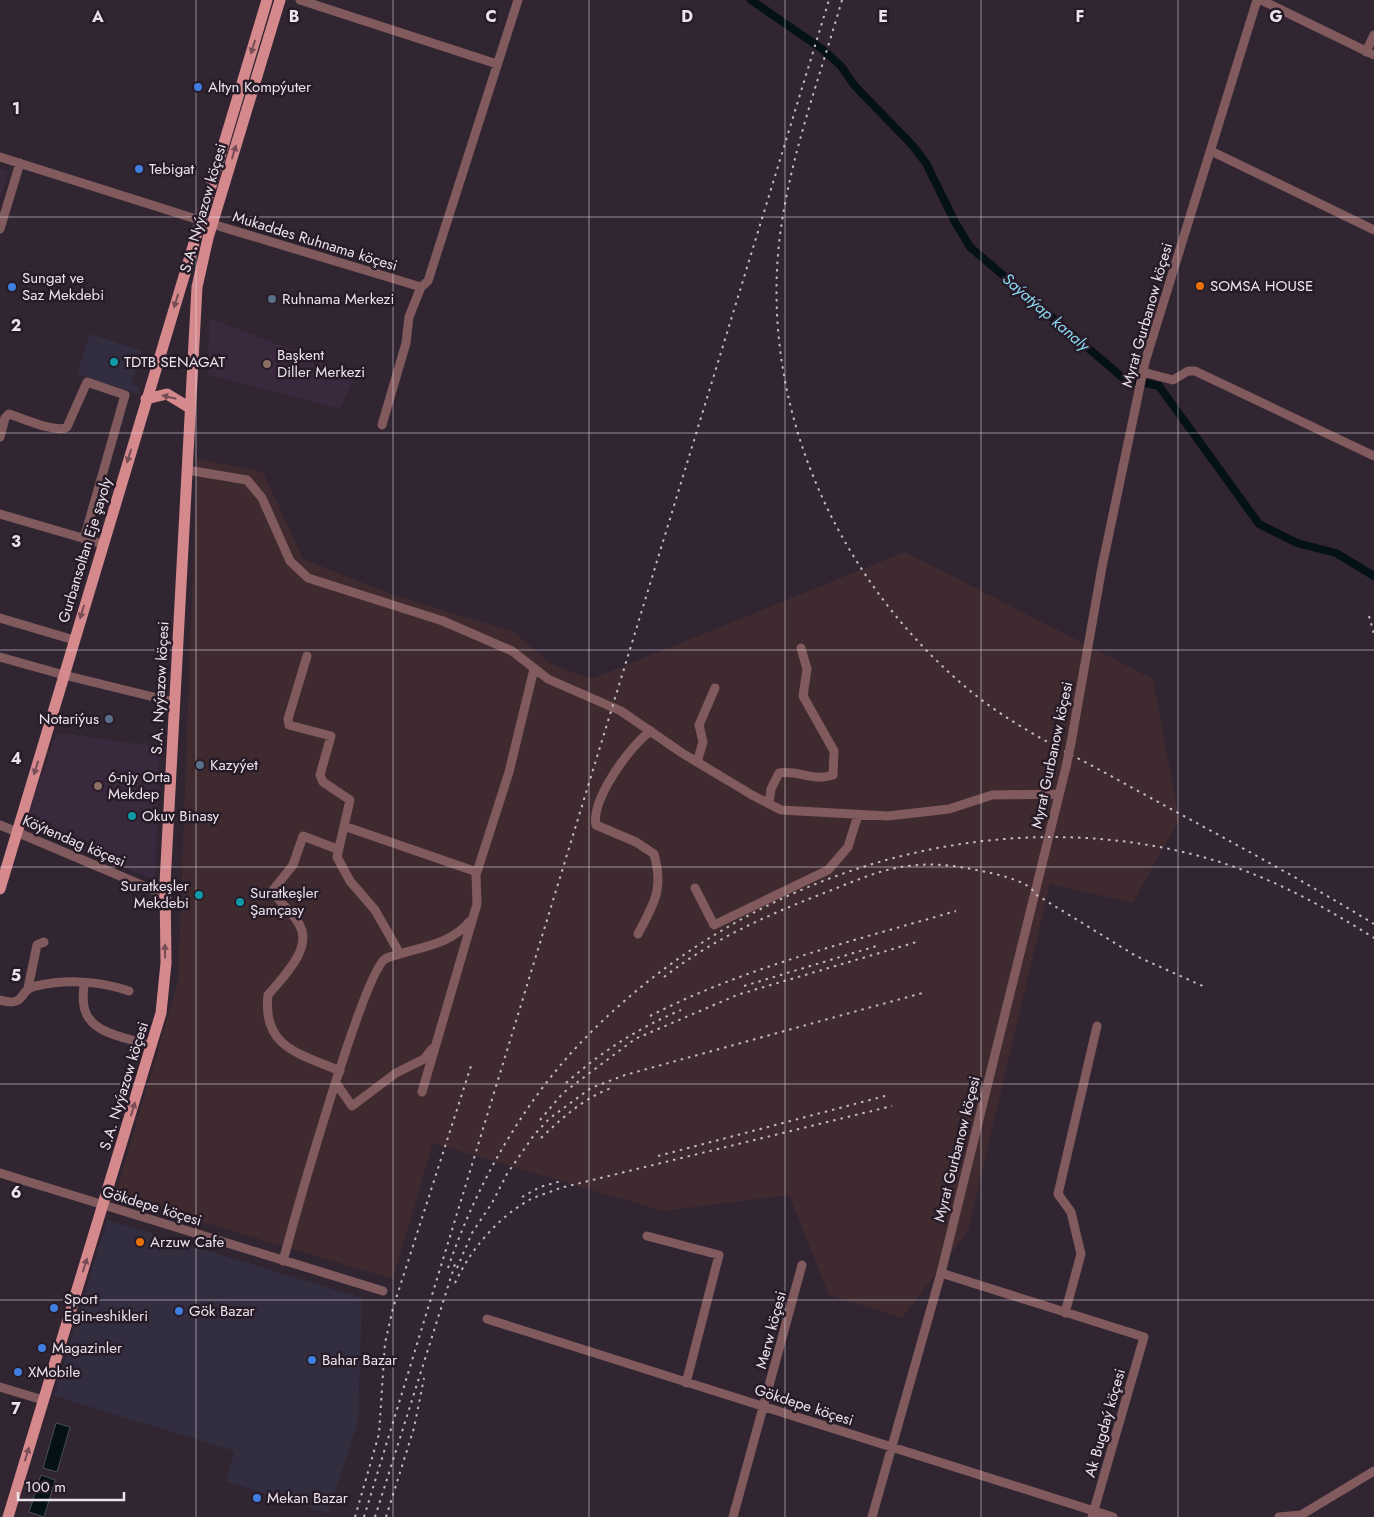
<svg xmlns="http://www.w3.org/2000/svg" width="1374" height="1517" viewBox="0 0 1374 1517" font-family="Jost,sans-serif">
<rect width="100%" height="100%" fill="#312532"/>
<!-- commercial -->
<path fill="#322e3f" d="M 90,334 L 142,351 L 131,384 L 139,387 L 139,392 L 138,394 L 77,374 Z
M 107,1220 L 362,1298 L 358,1421 L 328,1514 L 226,1481 L 235,1451 L 54,1396 Z"/>
<!-- industrial -->
<path fill="#3f2b2f" d="M 197,459 L 263,472 L 303,559 L 391,594 L 514,632 L 549,663 L 592,679 L 905,552 L 1153,679 L 1179,819 L 1133,903 L 1050,884 L 968,1231 L 902,1318 L 829,1295 L 789,1195 L 663,1211 L 433,1143 L 393,1279 L 115,1196 L 178,982 Z"/>
<!-- built -->
<path fill="#3a293c" d="M 0,168 L 9,171 L 0,200 Z
M 209,318 L 302,353 L 354,377 L 340,409 L 208,375 Z
M 59,733 L 160,747 L 155,880 L 24,826 L 55,737 Z"/>
<!-- water -->
<path fill="#041116" stroke="#495056" d="M 56,1423 L 70,1427 L 57,1472 L 43,1468 Z
M 41,1475 L 55,1480 L 44,1517 L 29,1512 Z"/>
<g fill="none" stroke-linecap="round" stroke-linejoin="round">
<!-- canal -->
<path stroke="#041116" stroke-width="8" d="M 751,0 L 822,49 L 841,66 L 854,85 L 913,146 L 926,163 L 955,222 L 970,247 L 1123,378 L 1159,386 L 1259,524 L 1297,543 L 1336,553 L 1374,576"/>
<!-- minor -->
<path stroke="#805a5c" stroke-width="9" d="M 300,0 L 497,64
M 1261,0 L 1374,55
M 1366,52 L 1374,35
M 1211,151 L 1374,230
M 0,157 L 212,224 L 421,287
M 0,229 L 20,163
M 1143,372 L 1173,380 L 1188,371 L 1195,371 L 1374,456
M 382,425 L 406,343 L 409,317 L 421,287 L 428,281 L 518,0
M 0,437 L 5,418 L 9,414 C 22,418 57,434 67,427 L 87,382 L 125,395 L 84,539
M 187,470 L 247,480 L 262,498 L 290,561 L 308,578 L 443,621 L 512,651 L 548,679 L 621,711 L 682,753 L 752,795 L 781,810 L 888,816 L 949,809 L 992,795 L 1059,794
M 0,514 L 103,544
M 0,618 L 74,640
M 307,656 L 288,719 L 289,725 L 331,736 L 320,775 L 323,782 L 350,800 L 337,857 L 350,881 L 375,910 L 400,954
M 0,657 L 64,675 L 174,702
M 1071,743 L 1102,567 L 1145,362 L 1257,0
M 697,762 L 703,742 L 699,725 L 715,688
M 769,804 L 771,789 L 779,773 C 799,770 813,782 833,775 L 834,751 L 803,696 L 807,669 L 801,648
M 0,825 L 165,895
M 344,826 L 477,872
M 337,849 L 303,836 L 293,865 L 273,890 C 279,904 292,911 299,924 C 314,948 282,978 268,995 C 262,1049 302,1054 340,1071
M 695,888 L 714,925 L 828,870 L 848,847 L 858,815
M 638,934 C 654,903 664,890 654,854 L 636,842 L 596,825 C 591,800 630,745 651,731
M 84,983 C 84,990 82,999 84,1006 C 88,1035 131,1038 152,1046
M 28,988 L 37,945 L 44,942
M 0,1000 C 27,1008 18,989 36,986 C 66,979 100,981 129,991
M 336,1083 L 352,1106 L 396,1073 L 424,1059 L 432,1049
M 422,1092 L 477,904 L 476,875 L 509,772 L 534,669
M 0,1173 L 383,1291
M 647,1236 L 719,1255 L 686,1383
M 283,1261 C 294,1220 363,974 385,959 C 389,956 398,955 403,953 C 427,946 453,942 470,921
M 941,1273 L 1144,1337 L 1092,1517
M 1065,1313 L 1081,1254 L 1071,1212 L 1058,1194 L 1097,1026
M 487,1319 L 1113,1517
M 0,1387 L 43,1400
M 733,1517 L 802,1265
M 872,1517 L 941,1273 L 1066,767
M 1279,1517 L 1301,1515 L 1374,1471"/>
<!-- major -->
<path stroke="#d6898d" stroke-width="11" d="M 146,399 L 167,394 L 190,408
M 0,889 L 267,0
M 8,1517 L 161,1013 L 166,963 L 165,883 L 197,287 L 208,238 L 280,0"/>
<!-- rail -->
<path stroke="#c2b9c3" stroke-width="2" stroke-dasharray="2.5 5" stroke-linecap="butt" d="M 842,0 C 819,80 788,161 779,244 C 761,415 842,587 974,694 C 1015,727 1065,751 1111,776 C 1199,825 1288,871 1374,924
M 1369,616 L 1374,634
M 664,977 C 714,938 770,914 829,891 C 855,881 881,869 908,866 C 936,862 964,867 991,873 C 1003,876 1030,882 1035,894 L 1136,956 L 1207,988
M 744,986 L 880,945
M 650,1016 C 745,967 853,941 956,911
M 566,1083 C 601,1052 638,1028 681,1010
M 540,1120 L 563,1093 L 635,1039 L 737,995 L 920,941
M 541,1138 C 563,1117 583,1099 611,1088
M 658,1156 L 885,1096
M 522,1197 L 540,1187 L 561,1181
M 448,1268 C 474,1191 517,1113 572,1052 C 727,883 974,796 1199,856 C 1263,873 1319,903 1374,938
M 457,1268 L 472,1233 L 492,1203 L 507,1174 L 534,1135 L 550,1118 L 591,1088 L 625,1075 L 926,992
M 455,1283 C 470,1250 498,1217 531,1199 C 540,1195 551,1192 560,1188 L 892,1106
M 355,1517 L 379,1434 L 385,1343 L 393,1308 L 471,1066
M 364,1517 L 829,0
M 375,1517 L 456,1261
M 386,1517 L 414,1428 L 424,1378"/>
<!-- minor-bridge -->
<path stroke="#805a5c" stroke-width="9" d="M 1066,767 L 1071,743"/>
</g>
<!-- one-way arrows -->
<defs><path id="oneway-solid" d="M-6-.8H1V-3.2L6.5 0L1 3.2V.8H-6Z" transform="scale(1.25)"/></defs>
<g fill="#764c55">
<use href="#oneway-solid" transform="translate(253 47) rotate(107)"/>
<use href="#oneway-solid" transform="translate(234 152) rotate(-73)"/>
<use href="#oneway-solid" transform="translate(176 301) rotate(107)"/>
<use href="#oneway-solid" transform="translate(169 397) rotate(-167)"/>
<use href="#oneway-solid" transform="translate(129 456) rotate(107)"/>
<use href="#oneway-solid" transform="translate(82 612) rotate(107)"/>
<use href="#oneway-solid" transform="translate(36 768) rotate(107)"/>
<use href="#oneway-solid" transform="translate(165 951) rotate(-91)"/>
<use href="#oneway-solid" transform="translate(133 1109) rotate(-73)"/>
<use href="#oneway-solid" transform="translate(85 1265) rotate(-73)"/>
<use href="#oneway-solid" transform="translate(27 1454) rotate(-73)"/>
</g>
<!-- grid -->
<path fill="none" stroke="#ebe3ec" stroke-width="1" stroke-opacity="0.55" d="M 196,0 L 196,1517M 393,0 L 393,1517M 589,0 L 589,1517M 785,0 L 785,1517M 981,0 L 981,1517M 1178,0 L 1178,1517M 0,217 L 1374,217M 0,433 L 1374,433M 0,650 L 1374,650M 0,867 L 1374,867M 0,1084 L 1374,1084M 0,1300 L 1374,1300"/>
<!-- markers -->
<g fill="#3f7fe0" stroke="#271b28" stroke-width="2">
<circle cx="198" cy="87" r="5"/>
<circle cx="139" cy="169" r="5"/>
<circle cx="12" cy="287" r="5"/>
<circle cx="54" cy="1308" r="5"/>
<circle cx="179" cy="1311" r="5"/>
<circle cx="42" cy="1348" r="5"/>
<circle cx="312" cy="1360" r="5"/>
<circle cx="18" cy="1372" r="5"/>
<circle cx="257" cy="1498" r="5"/>
</g>
<g fill="#e8710a" stroke="#271b28" stroke-width="2">
<circle cx="1200" cy="286" r="5"/>
<circle cx="140" cy="1242" r="5"/>
</g>
<g fill="#5c6f8a" stroke="#271b28" stroke-width="2">
<circle cx="272" cy="299" r="5"/>
<circle cx="109" cy="719" r="5"/>
<circle cx="200" cy="765" r="5"/>
</g>
<g fill="#0f9aa8" stroke="#271b28" stroke-width="2">
<circle cx="114" cy="362" r="5"/>
<circle cx="132" cy="816" r="5"/>
<circle cx="199" cy="895" r="5"/>
<circle cx="240" cy="902" r="5"/>
</g>
<g fill="#8d6e63" stroke="#271b28" stroke-width="2">
<circle cx="267" cy="364" r="5"/>
<circle cx="98" cy="786" r="5"/>
</g>
<g text-anchor="middle" dominant-baseline="central" stroke-width="5" stroke-linejoin="round" paint-order="stroke">
<!-- poi labels -->
<g font-size="15" fill="#ebe3ec" stroke="#271b28" text-anchor="start">
<text x="208" y="87">Altyn Kompýuter</text>
<text x="149" y="169">Tebigat</text>
<text x="22" y="278">Sungat ve<tspan x="22" dy="17">Saz Mekdebi</tspan></text>
<text x="1210" y="286">SOMSA HOUSE</text>
<text x="282" y="299">Ruhnama Merkezi</text>
<text x="277" y="355">Başkent<tspan x="277" dy="17">Diller Merkezi</tspan></text>
<text x="124" y="362">TDTB SENAGAT</text>
<text x="99" y="719" text-anchor="end">Notariýus</text>
<text x="210" y="765">Kazyýet</text>
<text x="108" y="777">6-njy Orta<tspan x="108" dy="17">Mekdep</tspan></text>
<text x="142" y="816">Okuv Binasy</text>
<text x="189" y="886" text-anchor="end">Suratkeşler<tspan x="189" dy="17">Mekdebi</tspan></text>
<text x="250" y="893">Suratkeşler<tspan x="250" dy="17">Şamçasy</tspan></text>
<text x="150" y="1242">Arzuw Cafe</text>
<text x="64" y="1299">Sport<tspan x="64" dy="17">Egin-eshikleri</tspan></text>
<text x="189" y="1311">Gök Bazar</text>
<text x="52" y="1348">Magazinler</text>
<text x="322" y="1360">Bahar Bazar</text>
<text x="28" y="1372">XMobile</text>
<text x="267" y="1498">Mekan Bazar</text>
</g>
<!-- street labels -->
<g font-size="15" fill="#ebe3ec" stroke="#271b28">
<text transform="translate(203 208) rotate(-74)">S.A. Nyýazow köçesi</text>
<text transform="translate(315 241) rotate(17)">Mukaddes Ruhnama köçesi</text>
<text transform="translate(1147 315) rotate(-74)">Myrat Gurbanow köçesi</text>
<text transform="translate(85 550) rotate(-73)">Gurbansoltan Eje şayoly</text>
<text transform="translate(160 688) rotate(-87)">S.A. Nyýazow köçesi</text>
<text transform="translate(1052 755) rotate(-78)">Myrat Gurbanow köçesi</text>
<text transform="translate(74 841) rotate(23)">Köýtendag köçesi</text>
<text transform="translate(124 1086) rotate(-73)">S.A. Nyýazow köçesi</text>
<text transform="translate(957 1149) rotate(-76)">Myrat Gurbanow köçesi</text>
<text transform="translate(152 1206) rotate(17)">Gökdepe köçesi</text>
<text transform="translate(771 1330) rotate(-75)">Merw köçesi</text>
<text transform="translate(804 1405) rotate(18)">Gökdepe köçesi</text>
<text transform="translate(1105 1423) rotate(-74)">Ak Bugdaý köçesi</text>
</g>
<!-- water labels -->
<g font-size="16" font-style="italic" fill="#8ddaf5" stroke="#271b28">
<text transform="translate(1046 312) rotate(41)">Saýatýap kanaly</text>
</g>
</g>
<g font-size="16" text-anchor="middle" font-weight="bold" fill="#ebe3ec" stroke="#271b28" stroke-width="5" stroke-linejoin="round" paint-order="stroke">
<text x="98" y="22">A</text>
<text x="294" y="22">B</text>
<text x="491" y="22">C</text>
<text x="687" y="22">D</text>
<text x="883" y="22">E</text>
<text x="1080" y="22">F</text>
<text x="1276" y="22">G</text>
<text x="16" y="114">1</text>
<text x="16" y="331">2</text>
<text x="16" y="547">3</text>
<text x="16" y="764">4</text>
<text x="16" y="981">5</text>
<text x="16" y="1198">6</text>
<text x="16" y="1414">7</text>
</g>
<!-- scale -->
<path d="M18 1492v8h106v-8" fill="none" stroke="#ebe3ec" stroke-width="2.5"/>
<text x="25" y="1492" font-size="15" fill="#ebe3ec" stroke="#271b28" stroke-width="4" paint-order="stroke">100 m</text>
</svg>
